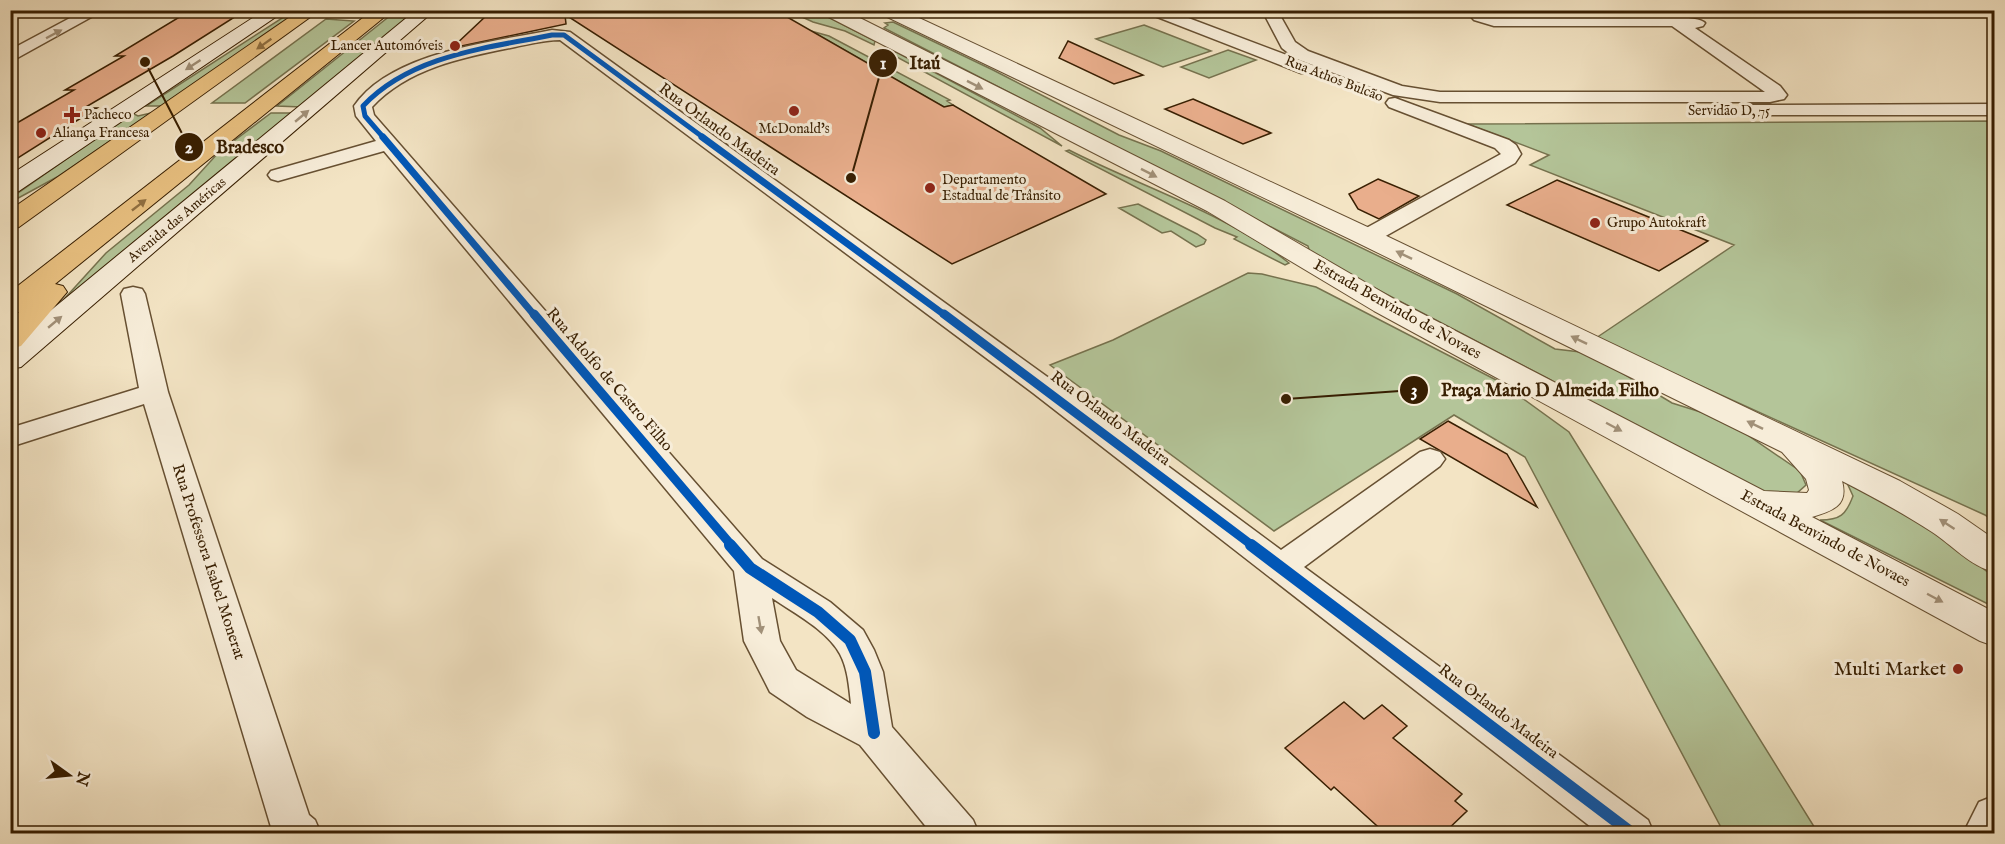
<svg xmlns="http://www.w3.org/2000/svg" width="2005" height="844" viewBox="0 0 2005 844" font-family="'IM FELL English',serif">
<rect width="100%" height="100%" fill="#f3e4c4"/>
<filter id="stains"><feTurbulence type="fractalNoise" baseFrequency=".00333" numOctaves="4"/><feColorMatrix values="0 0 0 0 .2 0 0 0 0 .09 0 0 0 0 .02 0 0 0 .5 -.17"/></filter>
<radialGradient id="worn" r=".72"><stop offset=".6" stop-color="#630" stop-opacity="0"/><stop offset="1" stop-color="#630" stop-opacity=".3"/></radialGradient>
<!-- green -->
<path fill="#b4c599" stroke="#76724e" stroke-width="1.5" d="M 293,11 L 303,11 L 162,106 L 146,106 Z
M 396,11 L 418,11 L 302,107 L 277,106 Z
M 789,11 L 816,11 L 875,41 L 874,45 L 845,31 L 813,22 Z
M 326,19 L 354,21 L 245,103 L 212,103 Z
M 893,22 L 993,70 L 1119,135 L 1161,151 L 1457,294 L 1555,349 L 1589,353 L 1672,403 L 1707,414 L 1743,432 L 1800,471 L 1806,485 L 1797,493 L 1783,498 L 1752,489 L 1687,459 L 1547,378 L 1340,270 L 1310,253 L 1308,246 L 884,28 L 888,25 L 885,23 Z
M 1144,25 L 1211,51 L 1163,67 L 1096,39 Z
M 811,31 L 829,36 L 950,100 L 947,101 L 953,105 L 944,107 Z
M 1228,50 L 1256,60 L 1209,78 L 1181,67 Z
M 896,52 L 1040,128 L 1062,146 L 893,55 L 892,53 Z
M 132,113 L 138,116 L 151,113 L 57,177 L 11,202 L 11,198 Z
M 271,113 L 295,113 L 45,320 L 106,253 L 189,185 L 219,152 Z
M 1994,121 L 1994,522 L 1985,515 L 1596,338 L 1734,245 L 1530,165 L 1549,155 L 1467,124 Z
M 1069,150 C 1139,186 1226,213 1289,263 L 1285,265 L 1234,239 L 1237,237 L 1215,228 L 1066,151 Z
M 1138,204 L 1197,234 L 1206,240 L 1204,244 L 1196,247 L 1171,231 L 1162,233 L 1119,208 Z
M 1248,273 L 1262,274 L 1316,287 L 1500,382 L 1569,432 L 1818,833 L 1724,833 L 1525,457 L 1454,415 L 1274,531 L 1050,365 L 1113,340 Z
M 1847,483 L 1925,524 L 1994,577 L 1994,607 L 1820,520 C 1840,520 1846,515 1853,496 Z"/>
<!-- building -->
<path fill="#e9ae8c" stroke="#381f02" stroke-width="1.5" d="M 558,10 L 775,10 L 944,107 L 953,105 L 1106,194 L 952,264 Z
M 186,13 L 241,13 L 173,56 L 84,108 L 97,108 L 10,163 L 10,127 L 74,90 L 65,90 L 124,56 L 115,56 Z
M 565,15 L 566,24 L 452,48 L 486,16 Z
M 1068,41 L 1143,75 L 1114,84 L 1059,58 Z
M 1193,99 L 1271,133 L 1243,144 L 1165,109 Z
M 1378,179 L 1419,196 L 1379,219 L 1358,209 L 1349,194 Z
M 1557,180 L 1708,241 L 1659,271 L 1507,205 Z
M 1448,421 L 1507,454 L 1537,507 L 1420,439 Z
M 1344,702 L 1364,719 L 1382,705 L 1407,726 L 1393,738 L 1462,794 L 1455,801 L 1467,811 L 1443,834 L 1386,834 L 1334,787 L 1331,790 L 1285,748 Z"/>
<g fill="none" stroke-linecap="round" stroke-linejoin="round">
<defs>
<path id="minor" d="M 85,10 L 104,10 L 10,62 L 10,50 Z
M 1145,10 L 1167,10 L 1313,65 L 1316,69 L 1313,73 L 1301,73 L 1147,13 Z
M 1262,10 L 1277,10 L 1295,42 L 1308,51 L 1402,86 L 1440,92 L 1765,92 L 1672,26 L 1494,26 L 1474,20 L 1465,10 L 1481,10 L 1494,16 C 1522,16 1695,10 1705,23 L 1703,26 L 1695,28 L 1780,86 L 1787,95 L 1784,99 L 1770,102 L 1440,102 L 1393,95 L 1296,59 L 1282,48 Z
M 552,30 L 570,32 L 1053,381 L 1281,550 L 1420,452 L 1430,449 L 1440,452 L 1445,459 L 1440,466 L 1304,567 L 1648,820 L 1654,834 L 1600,834 L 1033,393 L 560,40 C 545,40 530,44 515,47 C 464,57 408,68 372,107 L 374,115 L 762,559 L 830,602 L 863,630 L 874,650 L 883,672 L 892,727 L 973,820 L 979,834 L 932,834 L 860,745 L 807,717 L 770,692 L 744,641 L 734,571 L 384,151 L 278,181 L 271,179 L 268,175 L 271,171 L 376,141 L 356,116 L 354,106 C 391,52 492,42 552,30 ZM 772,598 C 794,613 827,630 840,654 C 848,669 849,687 851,704 L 796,670 L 780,641 Z
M 1395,98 L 1509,140 L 1516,145 L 1521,154 L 1515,163 L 1375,242 L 1367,244 L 1359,242 L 1356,237 L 1359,232 L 1501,154 L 1495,148 L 1389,107 L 1386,103 L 1389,99 Z
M 1751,105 L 1994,104 L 1994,115 L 1744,115 L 1742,111 L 1744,107 Z
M 133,287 L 142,289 L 145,294 L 168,392 L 309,815 L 315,820 L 321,834 L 274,834 L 271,827 L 144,404 L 10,447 L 10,428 L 139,388 L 121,294 L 124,289 Z
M 1994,796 L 1994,834 L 1963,834 L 1979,802 Z"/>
<path id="tertiary" d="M 821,10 L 844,10 L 1225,201 L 1394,299 L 1764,491 L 1807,493 L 1809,490 L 1806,479 L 1782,452 L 1358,243 L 881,14 L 879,10 L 902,10 L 1376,231 L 1900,481 L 1958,514 L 1994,539 L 1994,572 C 1970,566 1952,545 1932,532 C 1903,513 1873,497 1842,481 C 1849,506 1832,511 1812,517 L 1994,612 L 1994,646 L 1980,641 L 1374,311 L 1207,211 L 823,14 Z"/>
<path id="secondary" d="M 265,10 L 286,10 L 19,191 L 10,193 L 10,175 Z
M 416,10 L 435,10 L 21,367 L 10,369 L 10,344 Z"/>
<path id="trunk" d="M 300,10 L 320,10 L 19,227 L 10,230 L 10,210 Z
M 373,10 L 393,10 L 55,284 L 63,286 L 67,292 L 21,346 L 10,349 L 10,322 L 19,312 L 10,314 L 10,292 Z"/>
</defs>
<!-- minor casing -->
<use href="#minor" stroke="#675032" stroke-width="3"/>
<!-- tertiary casing -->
<use href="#tertiary" stroke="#675032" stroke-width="2"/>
<!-- secondary casing -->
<use href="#secondary" stroke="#381f02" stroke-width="2"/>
<!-- trunk casing -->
<use href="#trunk" stroke="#381f02" stroke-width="2"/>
<!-- minor -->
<use href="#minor" fill="#f7edd9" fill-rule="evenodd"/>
<!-- tertiary -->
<use href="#tertiary" fill="#f7edd9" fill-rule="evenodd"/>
<!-- secondary -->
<use href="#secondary" fill="#f7edd9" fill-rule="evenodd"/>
<!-- trunk -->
<use href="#trunk" fill="#eac282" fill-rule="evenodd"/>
<defs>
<path id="cycleway-far3" d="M 384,138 L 365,116 L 363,106 C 411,55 487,48 552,35 L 564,35 L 704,138"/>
<path id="cycleway-far2" d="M 383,137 L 535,316
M 702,137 L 946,316"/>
<path id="cycleway-far1" d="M 534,314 L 732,546
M 944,314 L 1253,546"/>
<path id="cycleway" d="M 730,545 L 750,568 L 818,612 L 850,640 L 865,672 L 874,733
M 1251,545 L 1633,834"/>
</defs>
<!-- cycleway-far3 casing -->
<use href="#cycleway-far3" stroke="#f7edd9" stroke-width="8"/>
<!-- cycleway-far2 casing -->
<use href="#cycleway-far2" stroke="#f7edd9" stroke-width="10"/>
<!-- cycleway-far1 casing -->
<use href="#cycleway-far1" stroke="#f7edd9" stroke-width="13"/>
<!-- cycleway casing -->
<use href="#cycleway" stroke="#f7edd9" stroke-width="16"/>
<!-- cycleway-far3 -->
<use href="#cycleway-far3" stroke="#0057b8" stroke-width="5"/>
<!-- cycleway-far2 -->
<use href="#cycleway-far2" stroke="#0057b8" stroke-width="7"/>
<!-- cycleway-far1 -->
<use href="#cycleway-far1" stroke="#0057b8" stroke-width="9"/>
<!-- cycleway -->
<use href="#cycleway" stroke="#0057b8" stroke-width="12"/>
</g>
<!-- one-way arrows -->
<defs><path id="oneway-solid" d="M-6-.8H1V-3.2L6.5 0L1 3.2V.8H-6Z" transform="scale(1.5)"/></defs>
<g fill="#a19078">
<use href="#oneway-solid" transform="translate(54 34) rotate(-28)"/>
<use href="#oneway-solid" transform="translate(193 65) rotate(147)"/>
<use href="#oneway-solid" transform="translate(975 85) rotate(27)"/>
<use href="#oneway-solid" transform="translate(302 116) rotate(-40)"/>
<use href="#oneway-solid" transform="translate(1149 173) rotate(27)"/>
<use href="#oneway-solid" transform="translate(1404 255) rotate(-154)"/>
<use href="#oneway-solid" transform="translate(55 322) rotate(-40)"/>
<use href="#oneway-solid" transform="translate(1579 340) rotate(-154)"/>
<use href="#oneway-solid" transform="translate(1755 425) rotate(-154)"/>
<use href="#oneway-solid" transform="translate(1614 427) rotate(28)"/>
<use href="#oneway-solid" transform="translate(1947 524) rotate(-147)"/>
<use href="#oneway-solid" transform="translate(1935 598) rotate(28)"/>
<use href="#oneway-solid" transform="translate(760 625) rotate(80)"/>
</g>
<g fill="#917042">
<use href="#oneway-solid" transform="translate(264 44) rotate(145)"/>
<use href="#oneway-solid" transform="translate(139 205) rotate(-38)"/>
</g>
<!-- markers -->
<g fill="#8f2418" stroke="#f7edd9" stroke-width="2">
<circle cx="455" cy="46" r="6"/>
<circle cx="794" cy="111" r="6"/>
<path d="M69 106h6v6h6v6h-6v6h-6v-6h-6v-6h6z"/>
<circle cx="41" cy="133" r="6"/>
<circle cx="930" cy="188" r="6"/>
<circle cx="1595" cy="223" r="6"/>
<circle cx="1958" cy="669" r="6"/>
</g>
<g text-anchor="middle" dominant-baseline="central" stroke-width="6" stroke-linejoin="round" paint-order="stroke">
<!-- far-poi labels -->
<g font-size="14" fill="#381f02" stroke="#f7edd9" text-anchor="start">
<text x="443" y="46" text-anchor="end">Lancer Automóveis</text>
<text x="84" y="115">Pacheco</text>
<text x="794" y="129" text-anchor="middle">McDonald's</text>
<text x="53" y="133">Aliança Francesa</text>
<text x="942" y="180">Departamento<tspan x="942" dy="16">Estadual de Trânsito</tspan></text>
<text x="1607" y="223">Grupo Autokraft</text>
</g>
<!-- far-street labels -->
<g font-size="14" fill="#381f02" stroke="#f7edd9">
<text transform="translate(1334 79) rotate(21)">Rua Athos Bulcão</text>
<text x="1729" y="111">Servidão D, 75</text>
<text transform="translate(177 220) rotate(-40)">Avenida das Américas</text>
</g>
<!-- street labels -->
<g font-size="16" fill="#381f02" stroke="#f7edd9">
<text transform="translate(719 130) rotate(36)">Rua Orlando Madeira</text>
<text transform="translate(1397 310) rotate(29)">Estrada Benvindo de Novaes</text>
<text transform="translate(609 380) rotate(49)">Rua Adolfo de Castro Filho</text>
<text transform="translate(1110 419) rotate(37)">Rua Orlando Madeira</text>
<text transform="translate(1825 539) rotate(28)">Estrada Benvindo de Novaes</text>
<text transform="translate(208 562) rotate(72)">Rua Professora Isabel Monerat</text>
<text transform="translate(1498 712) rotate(37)">Rua Orlando Madeira</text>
</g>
<!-- near-poi labels -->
<g font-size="20" fill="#381f02" stroke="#f7edd9" text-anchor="end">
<text x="1946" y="669">Multi Market</text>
</g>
</g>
<!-- callouts -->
<path fill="none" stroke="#381f02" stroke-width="2" d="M851 178L883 63M145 62L189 147M1286 399L1414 390"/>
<g fill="#381f02" stroke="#f7edd9" stroke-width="2">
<circle cx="851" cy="178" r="6"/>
<circle cx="145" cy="62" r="6"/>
<circle cx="1286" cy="399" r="6"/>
<circle cx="883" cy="63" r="15"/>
<circle cx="189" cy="147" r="15"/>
<circle cx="1414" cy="390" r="15"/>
</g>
<g font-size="18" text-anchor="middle" font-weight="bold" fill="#fff">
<text x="883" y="69">1</text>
<text x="189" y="153">2</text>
<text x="1414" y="396">3</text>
</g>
<g font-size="18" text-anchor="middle" font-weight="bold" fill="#381f02" stroke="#f7edd9" stroke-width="6" stroke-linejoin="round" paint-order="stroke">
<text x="925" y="69">Itaú</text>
<text x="250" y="153">Bradesco</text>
<text x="1550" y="396">Praça Mario D Almeida Filho</text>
</g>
<!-- margin -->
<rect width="2005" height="844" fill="none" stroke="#f3e4c4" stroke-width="36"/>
<rect x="12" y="12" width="1981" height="820" fill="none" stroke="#381f02" stroke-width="3"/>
<rect x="18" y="18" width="1969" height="808" fill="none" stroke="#381f02" stroke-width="1.5"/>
<!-- north arrow -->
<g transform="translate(69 775) rotate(105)" stroke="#f7edd9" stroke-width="4.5" paint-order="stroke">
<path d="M0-4.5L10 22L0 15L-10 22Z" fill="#381f02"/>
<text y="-9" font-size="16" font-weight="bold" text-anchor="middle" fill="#381f02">N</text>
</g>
<rect width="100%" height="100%" filter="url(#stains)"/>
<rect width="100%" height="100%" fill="url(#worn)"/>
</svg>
